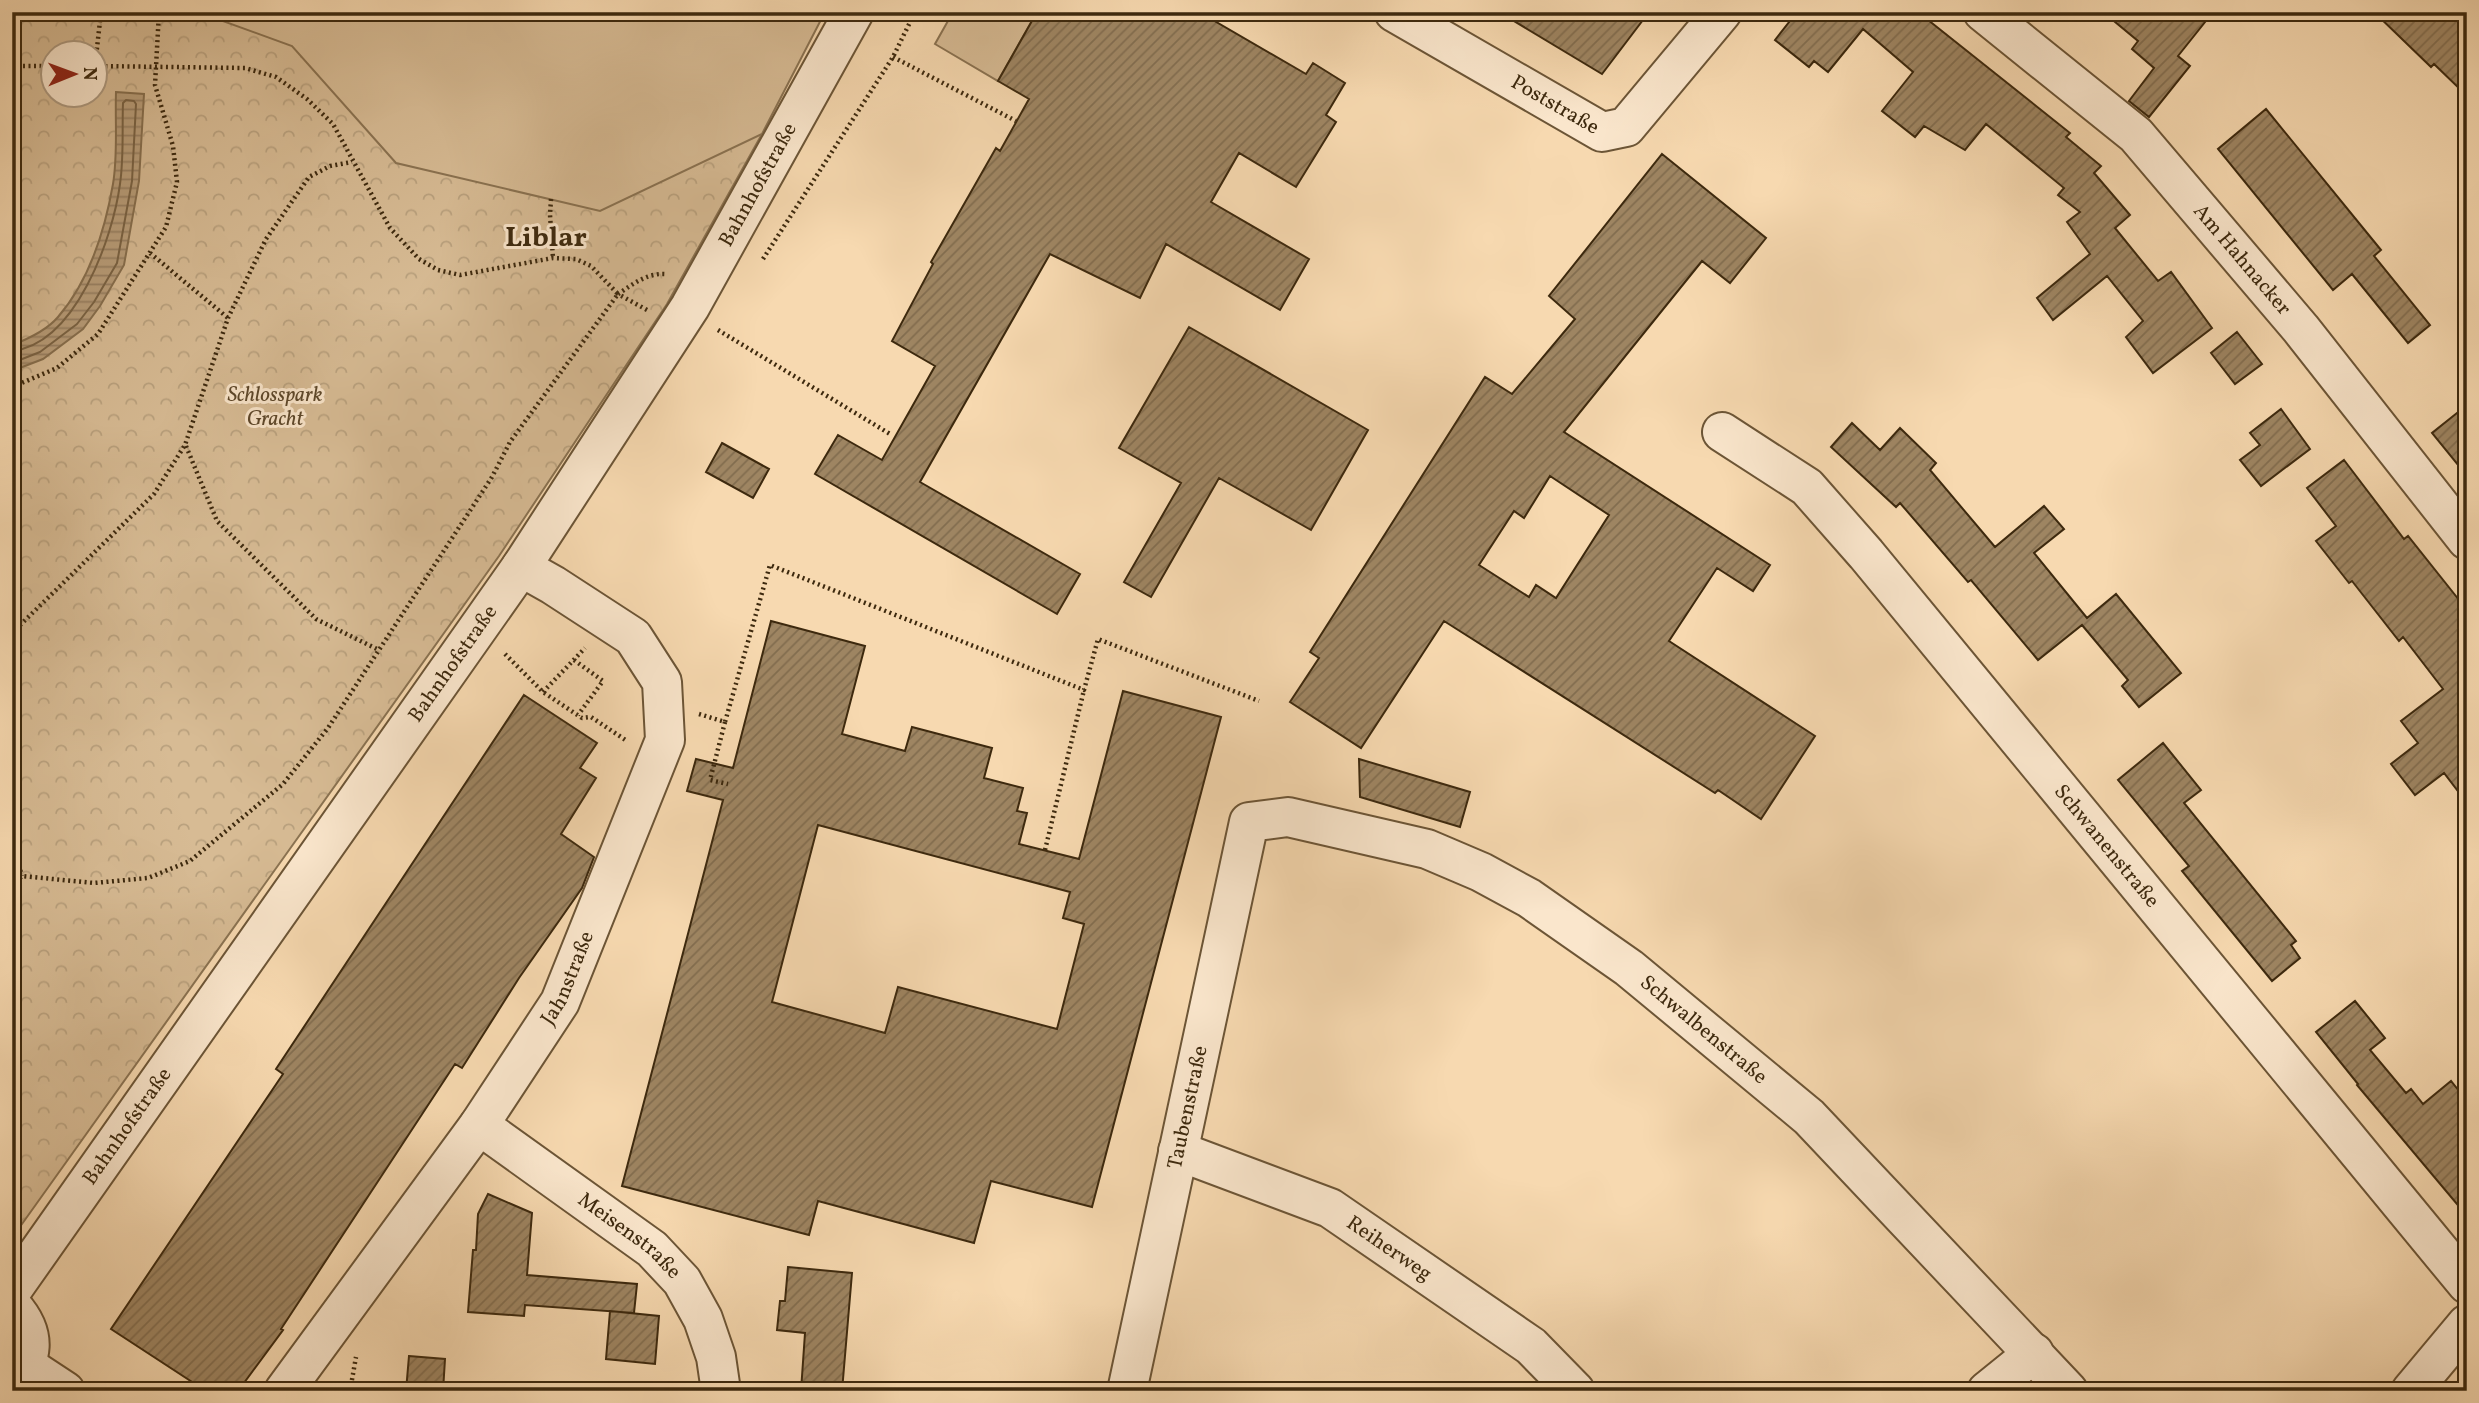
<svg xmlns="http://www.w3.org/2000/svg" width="2479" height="1403" viewBox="0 0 2479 1403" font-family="Vollkorn,serif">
<defs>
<pattern id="forest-crowns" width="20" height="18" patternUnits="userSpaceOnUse" patternTransform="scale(1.75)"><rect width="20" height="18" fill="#d7bb94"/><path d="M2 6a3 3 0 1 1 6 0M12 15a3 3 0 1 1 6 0" fill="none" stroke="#b9a17e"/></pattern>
<pattern id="water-rules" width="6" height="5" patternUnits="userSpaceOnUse" patternTransform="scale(1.75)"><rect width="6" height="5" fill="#b89d79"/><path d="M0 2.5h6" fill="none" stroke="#978062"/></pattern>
<pattern id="building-hatch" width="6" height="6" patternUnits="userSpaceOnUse" patternTransform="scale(1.75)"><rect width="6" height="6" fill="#9e8562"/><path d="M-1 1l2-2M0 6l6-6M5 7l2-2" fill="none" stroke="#826d4f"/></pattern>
</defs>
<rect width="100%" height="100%" fill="#f7d9b0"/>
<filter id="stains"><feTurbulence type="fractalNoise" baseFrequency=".00286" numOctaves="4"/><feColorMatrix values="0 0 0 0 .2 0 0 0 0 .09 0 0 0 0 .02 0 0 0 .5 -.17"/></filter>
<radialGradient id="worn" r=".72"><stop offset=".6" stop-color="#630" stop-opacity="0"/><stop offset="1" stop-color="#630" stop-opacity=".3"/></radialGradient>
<!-- forest -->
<path fill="url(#forest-crowns)" stroke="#8a7251" stroke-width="2" fill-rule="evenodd" d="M 12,12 L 319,12 L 786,62 L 762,134 L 667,304 L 499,556 L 12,1238 ZM 52,52 L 94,52 L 94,94 L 52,94 Z"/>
<!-- pitch -->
<path fill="#d7bb94" stroke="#8a7251" stroke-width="2" d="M 198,12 L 825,12 L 762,134 L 600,211 L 396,163 L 292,46 Z
M 953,12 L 1037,12 L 998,81 L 935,44 Z"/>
<!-- water -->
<path fill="url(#water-rules)" stroke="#876f4e" stroke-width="2" d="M 116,92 L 144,94 L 139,181 L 124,265 L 100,306 L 83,329 L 43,359 L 12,371 L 12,345 C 28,339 47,330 58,317 C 89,281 105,230 113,184 C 118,155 115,122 116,92 Z"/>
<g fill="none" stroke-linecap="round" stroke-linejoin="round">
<!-- shore -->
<path stroke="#7a6344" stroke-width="2" d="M 12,351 C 76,344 113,237 120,184 C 124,157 122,129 123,103 L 126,100 L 134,101 L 136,104 L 132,181 L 117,263 L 94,302 L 77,324 L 40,352 L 12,363"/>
</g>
<!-- building -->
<path fill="url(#building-hatch)" stroke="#3d290e" stroke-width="2" fill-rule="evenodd" d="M 1037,12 L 1199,12 L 1306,74 L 1313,63 L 1345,83 L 1326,115 L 1336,122 L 1296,187 L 1239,153 L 1211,202 L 1309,259 L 1280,310 L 1166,244 L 1140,298 L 1050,254 L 920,482 L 1080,574 L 1057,614 L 815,474 L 838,435 L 882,460 L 935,366 L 892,341 L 933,264 L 931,262 L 996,148 L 1000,151 L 1029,99 L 998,81 Z
M 1499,12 L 1649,12 L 1602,74 Z
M 1797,12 L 1918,12 L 2070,133 L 2066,137 L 2101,166 L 2094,173 L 2130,215 L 2115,228 L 2158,281 L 2171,272 L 2212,328 L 2153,373 L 2126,337 L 2143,321 L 2107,276 L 2053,320 L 2037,298 L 2090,254 L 2067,222 L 2080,212 L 2058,195 L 2064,188 L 1986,124 L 1965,150 L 1924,126 L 1915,137 L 1882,111 L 1913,72 L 1863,29 L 1828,72 L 1814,61 L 1809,67 L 1775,40 Z
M 2103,12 L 2213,12 L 2178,56 L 2190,66 L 2149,117 L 2129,101 L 2154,68 L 2132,49 L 2138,41 Z
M 2374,12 L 2467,12 L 2467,96 L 2434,64 L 2431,67 Z
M 2266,109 L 2381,250 L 2374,256 L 2430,325 L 2408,343 L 2352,274 L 2333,290 L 2218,149 Z
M 1662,154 L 1766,238 L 1730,283 L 1702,261 L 1564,432 L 1770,565 L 1753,591 L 1717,568 L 1669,641 L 1815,736 L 1761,819 L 1718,790 L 1715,793 L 1444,621 L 1361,748 L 1290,702 L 1319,658 L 1310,652 L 1485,377 L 1512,394 L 1575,319 L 1549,296 ZM 1550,476 L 1609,515 L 1556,598 L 1536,585 L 1529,597 L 1479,565 L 1514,511 L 1524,518 Z
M 1189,327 L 1368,430 L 1311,530 L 1219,478 L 1151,597 L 1124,582 L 1181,483 L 1119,448 Z
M 2237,332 L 2262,364 L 2235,384 L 2211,353 Z
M 2467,405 L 2467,476 L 2432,433 Z
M 2281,409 L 2310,449 L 2261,486 L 2240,460 L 2260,445 L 2250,433 Z
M 1852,423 L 1880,450 L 1900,428 L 1936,463 L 1930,470 L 1995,547 L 2044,506 L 2064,529 L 2034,553 L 2087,618 L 2116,594 L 2181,673 L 2139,707 L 2122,686 L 2128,680 L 2082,625 L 2038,660 L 1971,580 L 1968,582 L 1900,503 L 1896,507 L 1831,447 Z
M 722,443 L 769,469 L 753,498 L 706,472 Z
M 2344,460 L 2404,539 L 2408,536 L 2467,610 L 2467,803 L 2444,773 L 2415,795 L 2391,764 L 2418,743 L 2401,721 L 2443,689 L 2403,637 L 2399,641 L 2352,581 L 2349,583 L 2316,541 L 2336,526 L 2307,488 Z
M 771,621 L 865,646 L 842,734 L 905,751 L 912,727 L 992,748 L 984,778 L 1023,788 L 1017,811 L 1027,813 L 1019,844 L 1079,859 L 1123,691 L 1221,717 L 1092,1207 L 991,1181 L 974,1243 L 818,1201 L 809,1235 L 622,1186 L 723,800 L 687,791 L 696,759 L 733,768 ZM 818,825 L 1070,892 L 1063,918 L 1084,924 L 1057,1029 L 898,987 L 885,1033 L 772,1002 Z
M 524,695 L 597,743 L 580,768 L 596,778 L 561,834 L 594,857 L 582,888 L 519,978 L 462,1068 L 455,1064 L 281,1329 L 283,1330 L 238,1391 L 206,1391 L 111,1329 L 283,1074 L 276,1069 Z
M 2163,743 L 2201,790 L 2184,803 L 2296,941 L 2291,945 L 2300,958 L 2272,981 L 2182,871 L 2189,866 L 2118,780 Z
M 1359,759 L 1470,792 L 1460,827 L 1360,797 Z
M 2355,1001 L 2385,1038 L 2370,1050 L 2406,1093 L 2411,1089 L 2423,1104 L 2451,1081 L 2467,1101 L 2467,1216 L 2357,1085 L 2358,1084 L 2316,1032 Z
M 488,1194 L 532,1213 L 527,1275 L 637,1284 L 634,1313 L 525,1305 L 524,1316 L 468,1312 L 473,1250 L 476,1250 L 478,1214 Z
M 788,1267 L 852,1273 L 842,1391 L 801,1391 L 805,1333 L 777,1330 L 780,1301 L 785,1301 Z
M 610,1311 L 659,1316 L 655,1364 L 606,1359 Z
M 409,1356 L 445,1359 L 443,1391 L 406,1391 Z"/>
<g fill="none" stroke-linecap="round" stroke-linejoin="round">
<defs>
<g id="minor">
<path id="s1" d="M 1394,12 L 1602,132 L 1626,127 L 1722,12"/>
<path id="s2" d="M 1983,12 L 2136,135 L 2301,329 L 2467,540"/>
<path id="s3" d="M 1722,432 L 1807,487 L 1866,554 L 2467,1284"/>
<path id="s4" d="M 479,1125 L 652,1249 L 682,1281 L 703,1319 L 716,1357 L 721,1391"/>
<path id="s5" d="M 1178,1151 L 1330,1208 L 1531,1346 L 1575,1391"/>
<path id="s6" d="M 12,1290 L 521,567 L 690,307 L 854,12"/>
<path d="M 12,1306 C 38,1335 33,1358 12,1388"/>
<path d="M 27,1366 L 65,1391"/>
<path id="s7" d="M 284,1391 L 479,1125 L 560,1002 L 665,740 L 662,682 L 633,637 L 553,585 L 521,567"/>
<path id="s8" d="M 1127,1391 L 1249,822 L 1288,817 L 1427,849 L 1481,872 L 1529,898 L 1629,968 L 1809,1117 L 2068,1391"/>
<path d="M 1987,1391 L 2034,1353"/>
<path d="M 2411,1391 L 2467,1324"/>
</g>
</defs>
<!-- minor casing -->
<use href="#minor" stroke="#6c5536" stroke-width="42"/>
<!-- path -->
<path stroke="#3d290e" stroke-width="4.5" stroke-dasharray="2 3.5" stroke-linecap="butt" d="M 893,57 L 1016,121
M 12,66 L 52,66
M 95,66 L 101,12
M 551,199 L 550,215 L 553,258
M 150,253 L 228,318
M 763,259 L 893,57 L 915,12
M 647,310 L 618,294 C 632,285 646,273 665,274
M 718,330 L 890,434
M 12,387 L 57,368 L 98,334 L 166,227 L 177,182 L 173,146 L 155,85 L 159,12
M 186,446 L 217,521 L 316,619 L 379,650
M 12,633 L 154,494 L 185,445 L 228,318 L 266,239 L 309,177 L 330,166 L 352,162
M 505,654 L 543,692 L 582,718 L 591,717 L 627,741
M 574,660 L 603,681 L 578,715
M 543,692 L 585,648
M 699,714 L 725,722 L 770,565 L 1084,690 L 1098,639 L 1259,701
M 725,722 L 710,780 L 728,784
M 12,844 L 22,876
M 1045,850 L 1084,690
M 12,886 L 22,876 L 94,883 L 148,878 L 190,861 L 283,784 L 328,728 L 492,477 L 510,442 L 618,294 L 591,266 L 576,259 L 553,258 L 460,275 L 438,270 L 419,259 L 390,228 L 333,124 L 307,99 L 276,77 L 245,68 L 96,66
M 350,1391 L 356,1357"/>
<!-- minor -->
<use href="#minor" stroke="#fae6cc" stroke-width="38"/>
</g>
<g text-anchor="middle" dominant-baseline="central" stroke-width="6" stroke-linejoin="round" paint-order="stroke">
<!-- street labels -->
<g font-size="21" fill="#3d290e" stroke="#fae6cc">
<text stroke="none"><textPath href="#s1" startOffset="186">Poststraße</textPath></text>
<text stroke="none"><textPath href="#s6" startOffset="1334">Bahnhofstraße</textPath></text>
<text stroke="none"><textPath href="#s2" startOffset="360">Am Hahnacker</textPath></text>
<text stroke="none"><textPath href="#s6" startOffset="766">Bahnhofstraße</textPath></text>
<text stroke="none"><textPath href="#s3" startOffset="569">Schwanenstraße</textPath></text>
<text stroke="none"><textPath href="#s7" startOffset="502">Jahnstraße</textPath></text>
<text stroke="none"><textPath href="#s8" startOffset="1096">Schwalbenstraße</textPath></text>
<text stroke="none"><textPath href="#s8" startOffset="290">Taubenstraße</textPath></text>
<text stroke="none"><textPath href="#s6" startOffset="200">Bahnhofstraße</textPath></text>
<text stroke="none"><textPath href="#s4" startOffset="187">Meisenstraße</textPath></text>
<text stroke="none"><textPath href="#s5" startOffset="234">Reiherweg</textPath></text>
</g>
<!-- park labels -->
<g font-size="21" font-style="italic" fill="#5c4629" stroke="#fae6cc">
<text x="275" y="395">Schlosspark<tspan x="275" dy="24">Gracht</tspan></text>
</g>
<!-- district labels -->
<g font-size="28" font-weight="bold" fill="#3d290e" stroke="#fae6cc">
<text x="546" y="238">Liblar</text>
</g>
</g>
<!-- margin -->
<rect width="2479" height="1403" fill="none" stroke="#f7d9b0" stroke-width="42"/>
<rect x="14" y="14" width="2451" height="1375" fill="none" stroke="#3d290e" stroke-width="3.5"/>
<rect x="21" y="21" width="2437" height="1361" fill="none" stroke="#3d290e" stroke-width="2"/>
<!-- north arrow -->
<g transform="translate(74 74) rotate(89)"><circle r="33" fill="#fae6cc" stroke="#ae9a80" stroke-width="2"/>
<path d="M0-5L12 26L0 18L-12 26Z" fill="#8f2418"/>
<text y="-10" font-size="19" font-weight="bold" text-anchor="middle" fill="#3d290e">N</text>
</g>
<rect width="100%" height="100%" filter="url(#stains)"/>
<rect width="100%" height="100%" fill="url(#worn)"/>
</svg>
